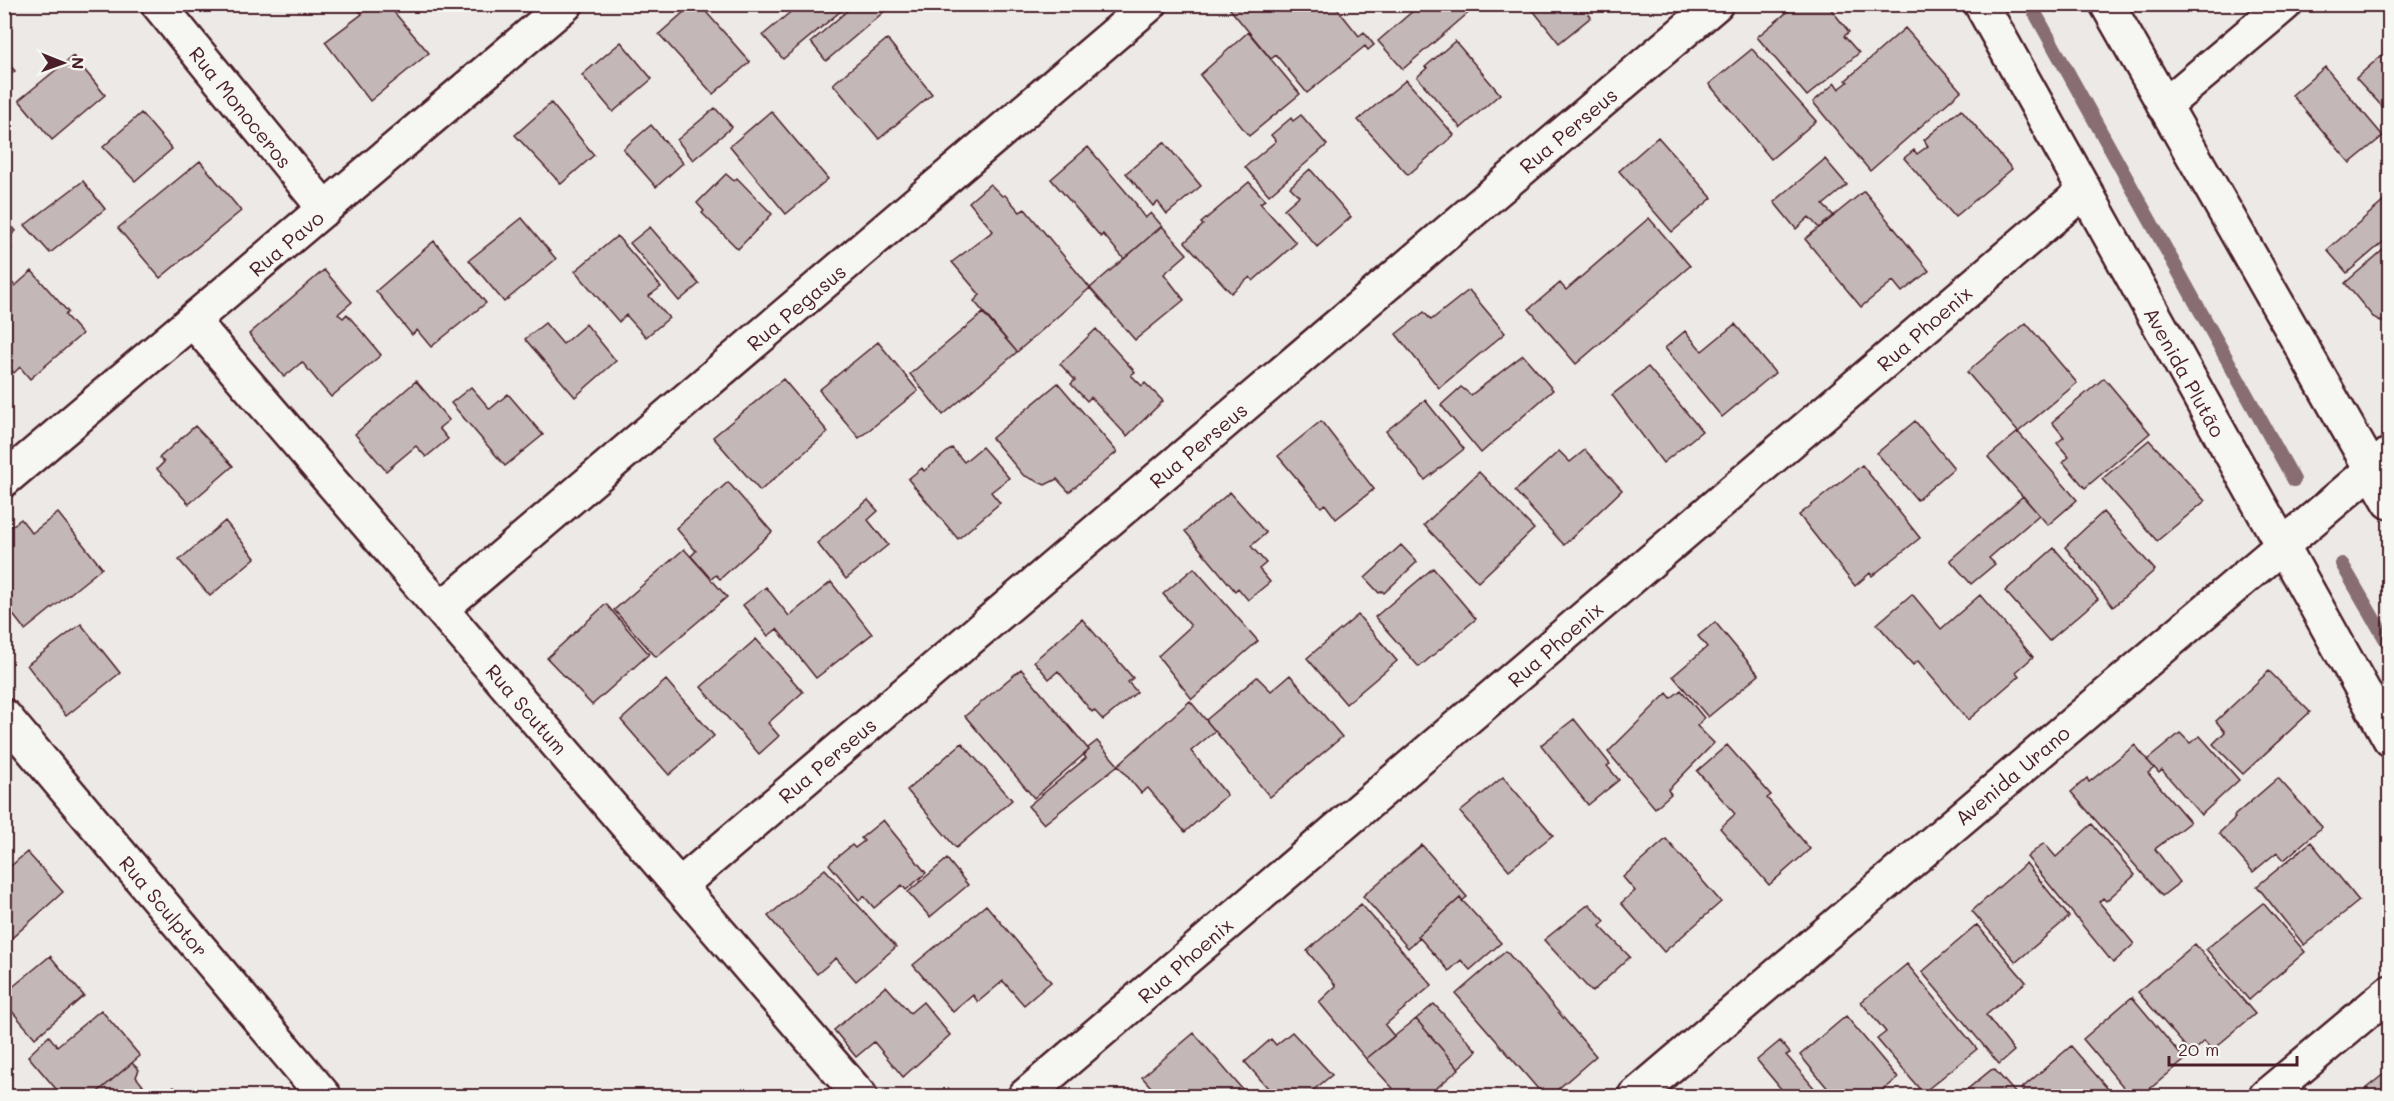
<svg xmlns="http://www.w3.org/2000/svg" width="2394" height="1101" viewBox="0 0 2394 1101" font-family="Mali,sans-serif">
<rect width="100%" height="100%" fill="#ece9e6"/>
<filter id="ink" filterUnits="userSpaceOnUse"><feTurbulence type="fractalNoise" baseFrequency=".0167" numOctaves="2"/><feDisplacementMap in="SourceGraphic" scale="12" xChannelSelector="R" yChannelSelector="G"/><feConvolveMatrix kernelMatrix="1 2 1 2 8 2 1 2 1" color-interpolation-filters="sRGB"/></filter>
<g filter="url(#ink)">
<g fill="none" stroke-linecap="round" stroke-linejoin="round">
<!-- stream -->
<path stroke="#886e73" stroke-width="14" d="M 2030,4 L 2294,480
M 2342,564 L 2390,647"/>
</g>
<!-- building -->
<path fill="#c4b7b7" stroke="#4a1f2b" stroke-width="1.5" d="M 354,4 L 387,4 L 429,53 L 370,101 L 325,42 L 362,14 Z
M 693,4 L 699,4 L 750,62 L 713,94 L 659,34 Z
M 800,4 L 838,4 L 842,10 L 783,59 L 763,35 Z
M 855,4 L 893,4 L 826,61 L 811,42 Z
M 1235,4 L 1337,4 L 1335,6 L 1359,36 L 1364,32 L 1374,45 L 1368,50 L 1365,46 L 1307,93 L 1276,55 L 1271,59 L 1230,9 Z
M 1421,4 L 1471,4 L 1474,8 L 1403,69 L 1378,41 Z
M 1528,4 L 1585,4 L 1583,6 L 1591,17 L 1559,43 Z
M 1797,4 L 1827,4 L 1849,32 L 1844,36 L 1859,53 L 1807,96 L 1757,37 Z
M 1905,28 L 1961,91 L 1870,171 L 1813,102 L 1835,83 L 1839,89 L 1848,82 L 1846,80 Z
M 1248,32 L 1300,94 L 1249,136 L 1200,75 Z
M 887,39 L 932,94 L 879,139 L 833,84 Z
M 1455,41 L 1500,94 L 1461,128 L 1417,77 L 1427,68 L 1425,67 Z
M 621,42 L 652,79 L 613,112 L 582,75 Z
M 2390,48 L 2390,115 L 2356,78 Z
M 1752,49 L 1816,121 L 1771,159 L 1709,84 Z
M 73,56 L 105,95 L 52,140 L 19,100 Z
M 4,59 L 15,71 L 4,80 Z
M 2325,67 L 2383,136 L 2350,163 L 2292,95 Z
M 1406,80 L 1454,135 L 1408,175 L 1358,120 Z
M 551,103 L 594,155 L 561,184 L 515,135 Z
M 715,108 L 732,127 L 693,160 L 677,140 Z
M 1961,109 L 2012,169 L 1955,217 L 1904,158 L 1914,150 L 1917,154 L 1928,146 L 1924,140 Z
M 771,111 L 828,179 L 786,214 L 730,146 Z
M 141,113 L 172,149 L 135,181 L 103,147 Z
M 1301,115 L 1327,145 L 1269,195 L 1245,167 L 1276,141 L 1271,135 L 1291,118 L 1293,121 Z
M 651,125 L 683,163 L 656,187 L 623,149 Z
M 1658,137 L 1712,198 L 1672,232 L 1619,171 Z
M 1164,142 L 1201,186 L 1167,214 L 1158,202 L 1153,206 L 1126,173 Z
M 1088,147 L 1137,205 L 1136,206 L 1145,218 L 1151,213 L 1162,226 L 1124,259 L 1103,234 L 1101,237 L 1051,179 Z
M 1825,159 L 1847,185 L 1823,205 L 1834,216 L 1819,228 L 1809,217 L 1796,229 L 1774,202 Z
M 200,161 L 241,211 L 160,278 L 118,228 Z
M 1310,169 L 1351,217 L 1317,247 L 1284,209 L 1299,196 L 1290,187 Z
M 726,174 L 734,181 L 737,178 L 772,214 L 738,249 L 702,213 L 704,211 L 697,203 Z
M 83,181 L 105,209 L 50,253 L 25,225 Z
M 1249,182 L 1265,200 L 1260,203 L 1296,243 L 1253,281 L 1250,277 L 1231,293 L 1185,242 L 1203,225 L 1201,223 Z
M 990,184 L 1002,196 L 1005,195 L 1020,212 L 1025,209 L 1090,288 L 1017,352 L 974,301 L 980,295 L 952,262 L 993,231 L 969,202 Z
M 1864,191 L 1929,271 L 1902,292 L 1893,281 L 1861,307 L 1805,239 Z
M 2384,201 L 2390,208 L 2390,236 L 2347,273 L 2327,250 Z
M 4,217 L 16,231 L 5,240 L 12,248 L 4,254 Z
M 522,218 L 556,259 L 504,302 L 469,260 Z
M 1649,218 L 1690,266 L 1576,364 L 1529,309 L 1560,283 L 1566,290 Z
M 1162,226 L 1187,254 L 1164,274 L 1184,300 L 1135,340 L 1090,288 Z
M 650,227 L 699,284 L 679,301 L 630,243 Z
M 617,236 L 661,287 L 649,296 L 669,318 L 646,337 L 626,315 L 619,322 L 575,271 Z
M 434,241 L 486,303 L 431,347 L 417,330 L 412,335 L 376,291 Z
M 2390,244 L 2390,326 L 2373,317 L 2345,283 Z
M 324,270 L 352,302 L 338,314 L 343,318 L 347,314 L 381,355 L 331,397 L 302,362 L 284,377 L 249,334 Z
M 32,271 L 68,312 L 65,315 L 82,334 L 30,379 L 20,367 L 14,373 L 7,365 L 12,361 L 4,353 L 4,279 L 7,277 L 15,286 Z
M 1469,290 L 1505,333 L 1439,388 L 1396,334 L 1424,312 L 1431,320 Z
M 983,313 L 1017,352 L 943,415 L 910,374 Z
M 545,323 L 563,344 L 586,324 L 616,361 L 575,397 L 525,339 Z
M 2026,323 L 2077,383 L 2018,432 L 1967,372 Z
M 1735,324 L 1775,373 L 1722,417 L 1665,348 L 1685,331 L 1702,351 Z
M 1096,329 L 1135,372 L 1131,375 L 1142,386 L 1145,383 L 1163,401 L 1127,436 L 1091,397 L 1087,401 L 1071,384 L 1075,380 L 1060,364 Z
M 878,342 L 918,391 L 859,438 L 819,390 Z
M 1523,355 L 1553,390 L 1481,453 L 1441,405 L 1461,387 L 1471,395 Z
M 1648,367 L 1702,431 L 1663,463 L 1612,395 Z
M 2104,378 L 2150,433 L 2085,488 L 2063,462 L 2069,457 L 2057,443 L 2064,437 L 2052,422 Z
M 783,379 L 828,432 L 760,491 L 713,437 Z
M 416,381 L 449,420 L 439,428 L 448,439 L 426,457 L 416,446 L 386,471 L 355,434 Z
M 1058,383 L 1117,452 L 1069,492 L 1057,479 L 1045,485 L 1023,475 L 992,438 Z
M 471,387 L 490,409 L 508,394 L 543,435 L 505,466 L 451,403 Z
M 1425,400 L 1464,449 L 1425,480 L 1386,431 Z
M 1321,421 L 1374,489 L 1336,519 L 1325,504 L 1321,507 L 1278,456 Z
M 1915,421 L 1954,468 L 1917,500 L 1877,453 Z
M 195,426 L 233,466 L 189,504 L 157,469 L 164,462 L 159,458 Z
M 2018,432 L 2077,500 L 2048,525 L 1988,457 Z
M 2149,440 L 2205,501 L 2157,541 L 2102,479 Z
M 982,447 L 1009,478 L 991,492 L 1000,503 L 958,539 L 908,479 L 922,468 L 924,471 L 952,448 L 964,462 Z
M 1585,450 L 1622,490 L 1564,545 L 1515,491 L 1559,451 L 1570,462 Z
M 1862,465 L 1920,538 L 1872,576 L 1870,573 L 1855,586 L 1799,515 Z
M 1479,472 L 1534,529 L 1478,582 L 1424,525 Z
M 728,482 L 772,532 L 720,579 L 716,575 L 711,579 L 691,556 L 696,551 L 676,528 Z
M 1230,492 L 1266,533 L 1251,546 L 1266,563 L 1259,569 L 1270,582 L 1248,600 L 1238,588 L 1235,591 L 1185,531 Z
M 2023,496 L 2039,515 L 1989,558 L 1995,564 L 1971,584 L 1950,560 Z
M 868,500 L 878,511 L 868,520 L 888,545 L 846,579 L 817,543 Z
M 2103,512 L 2155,570 L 2113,607 L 2065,547 Z
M 58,513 L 102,568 L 25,630 L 4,603 L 4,532 L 21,519 L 32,533 Z
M 225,521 L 255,558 L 210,596 L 179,560 Z
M 1401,545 L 1417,562 L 1384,593 L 1382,591 L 1379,593 L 1365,578 Z
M 2054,548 L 2098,599 L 2049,641 L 2005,591 Z
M 684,549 L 727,597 L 656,657 L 614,610 Z
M 1194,568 L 1258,641 L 1192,699 L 1158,656 L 1191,626 L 1163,594 Z
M 1433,568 L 1476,619 L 1419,667 L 1375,617 Z
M 831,582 L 872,634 L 816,678 L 777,629 L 768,636 L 743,605 L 766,587 L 789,616 Z
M 1912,594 L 1941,629 L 1980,595 L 2033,657 L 2016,672 L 2019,676 L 1968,720 L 1918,661 L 1913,665 L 1877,624 Z
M 606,604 L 649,654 L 592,705 L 547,658 Z
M 1358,615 L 1397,661 L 1346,704 L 1307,658 Z
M 1082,619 L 1133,678 L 1128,682 L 1137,692 L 1103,720 L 1094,710 L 1092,712 L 1058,671 L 1049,679 L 1034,661 Z
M 1715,622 L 1759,675 L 1708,717 L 1673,676 L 1707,647 L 1698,636 Z
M 81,624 L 120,673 L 66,716 L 27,665 Z
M 756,639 L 803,692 L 768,723 L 779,736 L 759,754 L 701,687 Z
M 1021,669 L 1089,750 L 1034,798 L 965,716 Z
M 2269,671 L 2310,712 L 2243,774 L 2213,744 L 2225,732 L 2216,721 Z
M 1290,675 L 1342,737 L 1270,797 L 1206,720 L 1257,677 L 1271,691 Z
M 666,680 L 714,736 L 669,775 L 621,720 Z
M 1681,690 L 1704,718 L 1697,726 L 1714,743 L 1668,790 L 1671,794 L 1655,808 L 1608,752 L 1667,693 L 1671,698 Z
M 1190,701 L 1215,731 L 1191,751 L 1227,795 L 1185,832 L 1148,788 L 1141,793 L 1118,765 Z
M 1574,719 L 1610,764 L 1607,766 L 1619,780 L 1588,805 L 1541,745 Z
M 2180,733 L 2190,743 L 2200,736 L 2239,780 L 2201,815 L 2162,770 L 2159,773 L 2147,760 Z
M 1097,741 L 1118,765 L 1044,824 L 1028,806 L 1086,758 L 1084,755 L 1089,750 L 1088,748 Z
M 962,743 L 1012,800 L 956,848 L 907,790 Z
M 1727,745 L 1771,795 L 1767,798 L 1810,849 L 1769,885 L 1720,828 L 1735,814 L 1697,771 Z
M 2135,745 L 2154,768 L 2148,773 L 2190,822 L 2155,849 L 2180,882 L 2162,896 L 2071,792 L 2087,778 L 2089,782 Z
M 1503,777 L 1553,835 L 1509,870 L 1460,812 Z
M 2278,778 L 2322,827 L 2284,860 L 2277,852 L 2253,872 L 2219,833 L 2235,818 L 2234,816 Z
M 883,820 L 926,873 L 906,890 L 902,885 L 874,908 L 864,896 L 859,900 L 829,864 L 852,845 L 855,848 L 864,841 L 861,838 Z
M 2092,824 L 2135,875 L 2106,901 L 2103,898 L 2099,902 L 2134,944 L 2113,963 L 2027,857 L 2044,843 L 2056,857 Z
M 1666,839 L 1721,902 L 1664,952 L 1621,903 L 1635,891 L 1623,877 Z
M 2311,842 L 2359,901 L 2304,945 L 2257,886 Z
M 1422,845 L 1467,897 L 1462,901 L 1460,898 L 1418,936 L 1419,938 L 1408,948 L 1363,896 Z
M 27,852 L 63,892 L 4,945 L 4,872 Z
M 947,859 L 968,885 L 930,917 L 908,892 Z
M 2026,863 L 2069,917 L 2016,962 L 1972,911 Z
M 825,869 L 896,947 L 856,981 L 836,958 L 817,974 L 768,916 Z
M 1460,898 L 1501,943 L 1470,970 L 1461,960 L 1449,971 L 1418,936 Z
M 2263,903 L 2305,952 L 2249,1000 L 2206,949 Z
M 1361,904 L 1432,985 L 1385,1025 L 1394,1036 L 1366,1059 L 1319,1002 L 1336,986 L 1307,951 Z
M 1589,904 L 1605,921 L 1600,926 L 1630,957 L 1592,992 L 1544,940 Z
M 986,905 L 1051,982 L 1024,1005 L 1003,981 L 978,1002 L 973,995 L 953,1012 L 913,965 Z
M 1977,925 L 2026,982 L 1986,1015 L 2014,1051 L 1999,1064 L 1922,972 Z
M 2195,944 L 2255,1014 L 2212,1050 L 2204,1041 L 2191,1053 L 2138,992 Z
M 1506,951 L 1596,1056 L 1550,1096 L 1544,1096 L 1456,994 Z
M 50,956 L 84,996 L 35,1038 L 4,1002 L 4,994 Z
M 1907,964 L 1977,1049 L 1923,1093 L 1877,1039 L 1886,1032 L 1861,1002 Z
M 886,986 L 910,1013 L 923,1002 L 950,1035 L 903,1077 L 874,1042 L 856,1057 L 834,1030 Z
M 2132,997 L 2185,1060 L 2141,1096 L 2131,1096 L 2083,1039 Z
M 1434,1004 L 1477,1051 L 1458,1068 L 1416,1019 Z
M 101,1010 L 140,1056 L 93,1096 L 62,1096 L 28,1056 L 49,1036 L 57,1046 Z
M 1846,1016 L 1898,1078 L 1876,1096 L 1834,1096 L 1800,1055 Z
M 1416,1019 L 1459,1069 L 1427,1096 L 1400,1096 L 1366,1059 Z
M 1292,1032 L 1332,1075 L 1306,1096 L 1275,1096 L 1245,1062 L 1271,1039 L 1276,1045 Z
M 1194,1033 L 1243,1090 L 1239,1092 L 1243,1096 L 1159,1096 L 1142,1077 Z
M 1780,1041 L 1790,1053 L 1786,1055 L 1821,1096 L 1787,1096 L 1757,1060 Z
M 2071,1046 L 2114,1096 L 2028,1096 L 2021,1089 Z
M 132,1063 L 139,1070 L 136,1077 L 151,1096 L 93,1096 Z
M 1994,1069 L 2018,1096 L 1959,1096 L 1991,1070 Z
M 2390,1069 L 2390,1096 L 2371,1096 L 2365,1089 Z
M 174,1087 L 182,1096 L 162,1096 Z"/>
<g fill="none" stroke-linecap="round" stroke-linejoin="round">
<defs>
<path id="minor" d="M 158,4 L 325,209
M 1981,4 L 2390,739
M 2107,4 L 2390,502
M 2164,106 L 2285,4
M 193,321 L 860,1096
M 4,480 L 566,4
M 441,609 L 1150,4
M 4,716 L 324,1096
M 679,886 L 1716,4
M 1025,1096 L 2084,191
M 2266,1096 L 2390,992"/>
<path id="tertiary" d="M 1635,1096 L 2390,454"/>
</defs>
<!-- minor casing -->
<use href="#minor" stroke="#4a1f2b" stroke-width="38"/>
<!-- tertiary casing -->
<use href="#tertiary" stroke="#4a1f2b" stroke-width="38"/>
<!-- minor -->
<use href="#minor" stroke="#f6f6f2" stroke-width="33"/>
<!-- tertiary -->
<use href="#tertiary" stroke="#f6f6f2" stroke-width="33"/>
</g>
</g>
<g text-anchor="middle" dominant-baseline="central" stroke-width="6" stroke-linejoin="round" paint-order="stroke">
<!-- street labels -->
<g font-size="20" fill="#4a1f2b" stroke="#f6f6f2">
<text transform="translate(241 107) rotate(51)">Rua Monoceros</text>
<text transform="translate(1568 130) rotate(-40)">Rua Perseus</text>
<text transform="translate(286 243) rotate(-40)">Rua Pavo</text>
<text transform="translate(796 307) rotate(-40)">Rua Pegasus</text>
<text transform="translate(1924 328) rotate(-41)">Rua Phoenix</text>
<text transform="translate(2185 372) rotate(61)">Avenida Plutão</text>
<text transform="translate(1198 445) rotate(-40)">Rua Perseus</text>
<text transform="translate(1555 644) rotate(-41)">Rua Phoenix</text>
<text transform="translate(527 709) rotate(49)">Rua Scutum</text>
<text transform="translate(827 760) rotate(-40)">Rua Perseus</text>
<text transform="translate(2012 775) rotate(-40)">Avenida Urano</text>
<text transform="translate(164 906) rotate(50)">Rua Sculptor</text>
<text transform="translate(1185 960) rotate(-41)">Rua Phoenix</text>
</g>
</g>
<!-- margin -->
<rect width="2394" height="1101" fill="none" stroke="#f6f6f2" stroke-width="24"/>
<rect x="12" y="12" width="2370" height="1077" fill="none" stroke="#4a1f2b" stroke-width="2" filter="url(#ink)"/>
<!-- north arrow -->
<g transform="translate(63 63) rotate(91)" stroke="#f6f6f2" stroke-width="4.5" paint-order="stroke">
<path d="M0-4.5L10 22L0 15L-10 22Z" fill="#4a1f2b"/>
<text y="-9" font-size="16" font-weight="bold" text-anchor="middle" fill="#4a1f2b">N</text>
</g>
<!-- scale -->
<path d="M2169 1056v9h128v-9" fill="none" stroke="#4a1f2b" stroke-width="3"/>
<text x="2178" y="1056" font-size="18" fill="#4a1f2b" stroke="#f6f6f2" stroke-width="4.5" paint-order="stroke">20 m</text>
</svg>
